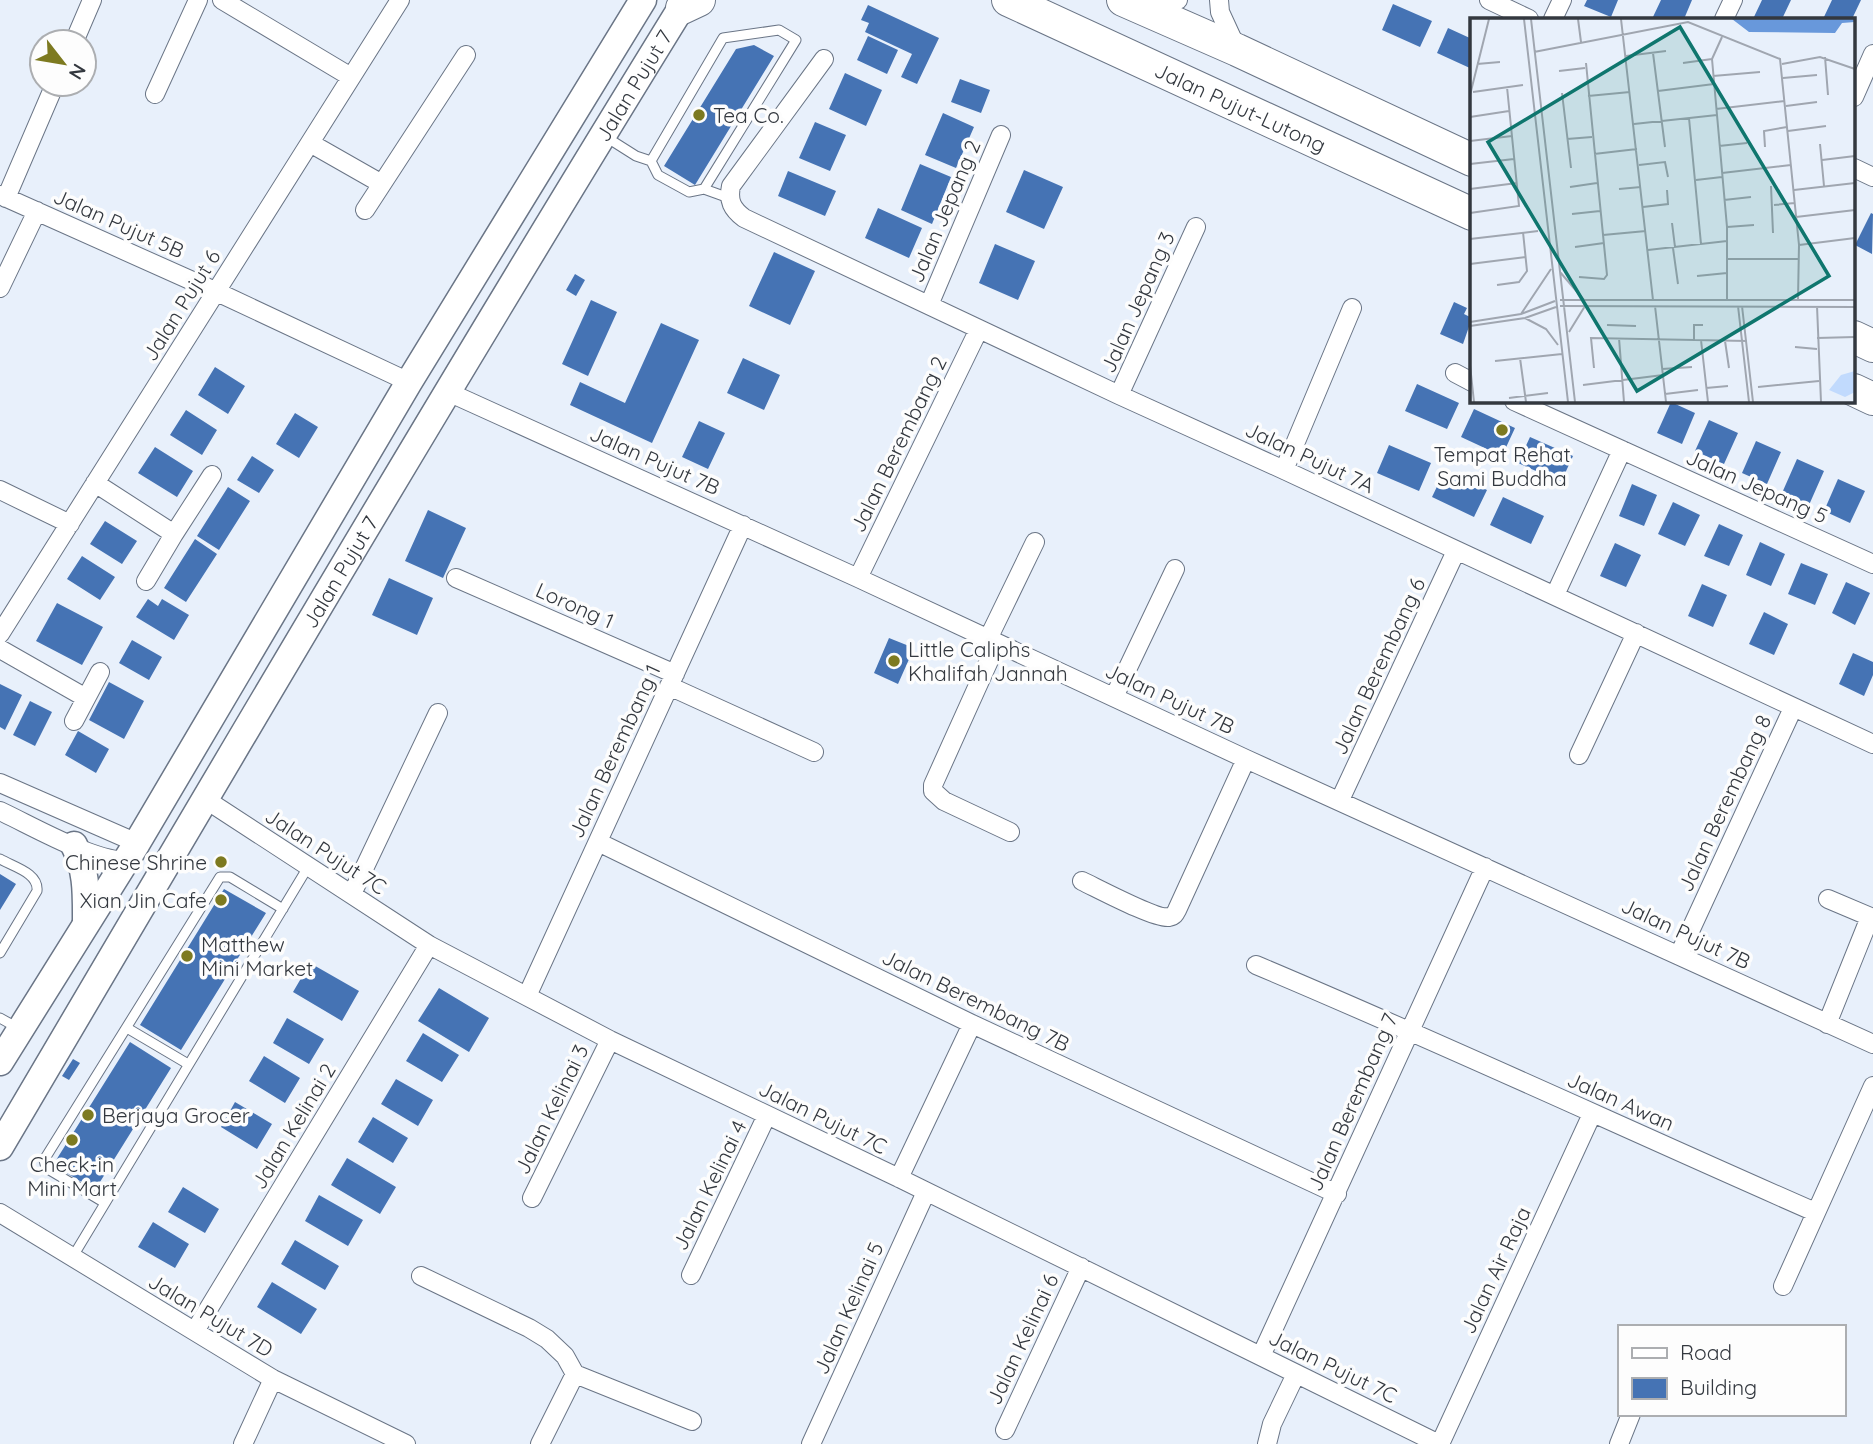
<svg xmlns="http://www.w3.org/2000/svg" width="1873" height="1444" viewBox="0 0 1873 1444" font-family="Quicksand,sans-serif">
<rect width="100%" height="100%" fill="#e8f0fb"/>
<!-- building -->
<path fill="#4573b4" d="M 1587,0 L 1618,0 L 1611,17 L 1584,6 Z
M 1661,0 L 1692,0 L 1684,19 L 1652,19 Z
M 1762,0 L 1791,0 L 1782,19 L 1753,19 Z
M 1832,0 L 1861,0 L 1852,19 L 1823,19 Z
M 1393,4 L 1432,21 L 1420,47 L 1382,30 Z
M 868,5 L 939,38 L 917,84 L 901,77 L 912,54 L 865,32 L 869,23 L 861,20 Z
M 1448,28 L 1472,39 L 1472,69 L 1437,53 Z
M 868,36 L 898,50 L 887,74 L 857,60 Z
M 754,45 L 774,56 L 695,185 L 664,166 L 736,49 Z
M 845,73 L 882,90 L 866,126 L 829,109 Z
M 960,79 L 990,90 L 981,113 L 951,102 Z
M 943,113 L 974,127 L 956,168 L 925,155 Z
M 815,122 L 846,135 L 830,171 L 799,158 Z
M 920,164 L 951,177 L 932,224 L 901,210 Z
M 1024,170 L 1063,187 L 1044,229 L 1006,212 Z
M 788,171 L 836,191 L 825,216 L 778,196 Z
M 878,208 L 922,228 L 909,258 L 865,238 Z
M 1871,213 L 1873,214 L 1872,254 L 1855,245 Z
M 995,244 L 1035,261 L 1018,300 L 979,283 Z
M 774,252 L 815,271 L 790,325 L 749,306 Z
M 575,274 L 585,280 L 576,296 L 566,290 Z
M 591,300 L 617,312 L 588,376 L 562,364 Z
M 1454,302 L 1467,308 L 1464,314 L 1472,318 L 1463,344 L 1440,334 Z
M 661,323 L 699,340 L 652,443 L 570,405 L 580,382 L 625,403 Z
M 743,358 L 780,375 L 764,410 L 727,393 Z
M 215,367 L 245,386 L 228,414 L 198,395 Z
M 1417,384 L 1459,403 L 1447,429 L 1405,411 Z
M 1671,402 L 1695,413 L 1682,444 L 1657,433 Z
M 1474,409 L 1515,428 L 1502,456 L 1461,437 Z
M 186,410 L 217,430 L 202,455 L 170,435 Z
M 295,413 L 318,427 L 299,458 L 276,444 Z
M 1709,420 L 1738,433 L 1724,464 L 1695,451 Z
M 699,421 L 725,433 L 708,469 L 682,457 Z
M 1530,437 L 1573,456 L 1561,482 L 1518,463 Z
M 1756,441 L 1781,452 L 1767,484 L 1742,473 Z
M 1389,445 L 1431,463 L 1419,491 L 1377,473 Z
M 155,447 L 193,471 L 177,497 L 138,473 Z
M 252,456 L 274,470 L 259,493 L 237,480 Z
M 1797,459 L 1824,471 L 1809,505 L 1782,493 Z
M 1445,470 L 1487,490 L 1474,517 L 1432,497 Z
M 1838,479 L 1865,491 L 1850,523 L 1824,511 Z
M 1632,484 L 1657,495 L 1644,526 L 1619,516 Z
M 228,487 L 250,501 L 219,550 L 197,536 Z
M 1503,497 L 1544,516 L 1531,544 L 1490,525 Z
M 1673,502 L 1700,515 L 1685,546 L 1658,534 Z
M 428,510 L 466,528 L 443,578 L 405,561 Z
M 105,521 L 137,541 L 122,564 L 90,544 Z
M 1719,524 L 1743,535 L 1729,566 L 1704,556 Z
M 195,539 L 217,554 L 186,602 L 164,588 Z
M 1760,542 L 1785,554 L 1771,586 L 1746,575 Z
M 1615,543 L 1641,555 L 1626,587 L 1600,576 Z
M 82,556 L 115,577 L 100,600 L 67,579 Z
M 1801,563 L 1828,574 L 1815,605 L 1788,594 Z
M 389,578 L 433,598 L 417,635 L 372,615 Z
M 1846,582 L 1870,593 L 1855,625 L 1832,613 Z
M 1702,584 L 1727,595 L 1713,627 L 1688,616 Z
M 148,599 L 158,606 L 162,599 L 189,615 L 174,640 L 136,617 Z
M 57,603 L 103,627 L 82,665 L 36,641 Z
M 1764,612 L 1788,624 L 1774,655 L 1749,644 Z
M 889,638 L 914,648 L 898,684 L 874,673 Z
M 132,640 L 162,657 L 149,680 L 119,663 Z
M 1853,653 L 1873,662 L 1873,675 L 1864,696 L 1839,684 Z
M 109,682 L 144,701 L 124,739 L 89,720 Z
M 0,684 L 22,695 L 5,730 L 0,727 Z
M 30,701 L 52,712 L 35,746 L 13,735 Z
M 78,731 L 109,749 L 96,773 L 65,755 Z
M 0,874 L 16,884 L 0,910 Z
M 224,889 L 266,913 L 181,1050 L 140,1025 Z
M 310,963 L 359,991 L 342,1021 L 293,992 Z
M 439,988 L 489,1018 L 469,1052 L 418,1021 Z
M 287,1018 L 324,1039 L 309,1064 L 273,1043 Z
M 423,1033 L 459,1055 L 442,1082 L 406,1061 Z
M 130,1042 L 171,1068 L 95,1190 L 53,1165 Z
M 264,1056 L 300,1078 L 285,1103 L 249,1081 Z
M 73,1059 L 80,1063 L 69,1080 L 62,1076 Z
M 396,1079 L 433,1100 L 418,1126 L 381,1104 Z
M 235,1102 L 272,1124 L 257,1149 L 221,1127 Z
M 373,1117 L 408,1138 L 393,1163 L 358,1142 Z
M 347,1158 L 396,1187 L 380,1214 L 331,1185 Z
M 183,1187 L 219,1209 L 205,1233 L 168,1212 Z
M 319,1195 L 363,1220 L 348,1246 L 305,1221 Z
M 153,1222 L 189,1244 L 175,1268 L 138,1247 Z
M 295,1240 L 339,1266 L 325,1290 L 281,1264 Z
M 272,1282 L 317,1309 L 301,1334 L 257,1307 Z"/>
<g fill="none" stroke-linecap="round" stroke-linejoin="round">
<defs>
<path id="lane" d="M 779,30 L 796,40 L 704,189 L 689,192 L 658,175 L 651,161 L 723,38 Z
M 606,137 L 636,156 L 651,161
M 704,189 L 729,198
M 0,859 C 14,867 39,873 37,891 L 0,953
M 0,1018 L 18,1028
M 127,1028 L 188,1064
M 105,1203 L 46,1168 L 44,1160 L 220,877 L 230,877 L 283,909
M 72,1258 L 308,867"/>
<path id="street" d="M 222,0 L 351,77
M 1219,0 L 1220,12 L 1237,49
M 1489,0 L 1529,19
M 1145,10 L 1178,0
M 1553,19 L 1562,0
M 1724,19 L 1733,0
M 74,42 L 92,0
M 824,59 L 731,186 C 728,201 732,209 744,218 L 1119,395 L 1284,470 L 1873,744
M 155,94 L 198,0
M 1854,97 L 1873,54
M 310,143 L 382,184
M 1854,168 L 1873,177
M 0,195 L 217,292 L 409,382
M 6,198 L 55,84
M 365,210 L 466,55
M 0,288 L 37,211
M 929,305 L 1001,135
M 1455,373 L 1472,382
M 448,392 L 858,578 L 1246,759 L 1873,1044
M 1119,395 L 1196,227
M 1514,401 L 1873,564
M 1284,470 L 1352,308
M 95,483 L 174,534 L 146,581
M 0,490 L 70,524
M 174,534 L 212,475
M 456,578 L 675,674
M 858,578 L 979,329
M 1555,595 L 1622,450
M 0,634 L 400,0
M 988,639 L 1035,542
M 997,643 L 933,785 L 933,791 L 944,801 L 1010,832
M 0,649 L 86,698
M 669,686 L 814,752
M 1114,697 L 1175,569
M 74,721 L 100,672
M 1579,755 L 1636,633
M 0,783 L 137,843
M 205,799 L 429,945 L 610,1040 L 899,1178 L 1439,1444
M 1340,800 L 1456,551
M 0,811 C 34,827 89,859 125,861
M 598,842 L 972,1024 L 1337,1194
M 1082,881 C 1097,888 1157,920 1169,917 C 1174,916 1175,914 1177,910 L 1246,759
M 352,894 L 438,713
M 1828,899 L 1873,918
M 1679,955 L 1793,708
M 1256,965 C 1444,1044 1628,1130 1815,1212
M 527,996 L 743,525
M 1827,1024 L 1870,917
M 899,1178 L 972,1024
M 532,1198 L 610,1040
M 0,1213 L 273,1379 L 406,1444
M 691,1275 L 767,1115
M 421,1276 L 529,1328 L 547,1339 L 565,1356 L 575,1374 L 692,1421
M 1783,1286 L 1873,1086
M 195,1331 L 429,945
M 1261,1356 L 1485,867
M 1005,1430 L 1081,1267
M 243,1444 L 273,1379
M 540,1444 L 575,1374
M 811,1444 L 926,1192
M 1267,1444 L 1272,1424 L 1296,1374
M 1440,1444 L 1592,1114
M 1619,1444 L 1631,1414"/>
<g id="primary">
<path d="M 74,845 C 87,870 86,894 86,921"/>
<path d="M 0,1062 L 137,843 L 409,382 L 643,0"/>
<path id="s1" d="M 0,1147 C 226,763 452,379 686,0"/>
</g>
<g id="highway">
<path id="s2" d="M 1008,0 L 1472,214"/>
<path d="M 1123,0 L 1237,50 L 1472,160"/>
<path d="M 682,8 L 699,0"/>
<path d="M 1854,337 L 1873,346"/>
<path d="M 1854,390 L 1873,399"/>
</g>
</defs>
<!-- lane casing -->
<use href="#lane" stroke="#6a7586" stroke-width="11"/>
<!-- street casing -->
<use href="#street" stroke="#6a7586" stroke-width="20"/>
<!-- primary casing -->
<use href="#primary" stroke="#6a7586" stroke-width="29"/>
<!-- highway casing -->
<use href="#highway" stroke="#6a7586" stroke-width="34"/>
<!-- lane -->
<use href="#lane" stroke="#fff" stroke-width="9"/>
<!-- street -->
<use href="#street" stroke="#fff" stroke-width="18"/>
<!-- primary -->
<use href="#primary" stroke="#fff" stroke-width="26"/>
<!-- highway -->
<use href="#highway" stroke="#fff" stroke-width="32"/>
</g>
<!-- markers -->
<g fill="#7d7a20" stroke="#fdfdfd" stroke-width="2.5">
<circle cx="699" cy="115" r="7"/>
<circle cx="1502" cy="430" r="7"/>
<circle cx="894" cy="661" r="7"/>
<circle cx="221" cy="862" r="7"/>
<circle cx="221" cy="900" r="7"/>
<circle cx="187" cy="956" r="7"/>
<circle cx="88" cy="1115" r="7"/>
<circle cx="72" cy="1140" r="7"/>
</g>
<g text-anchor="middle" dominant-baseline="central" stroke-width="7" stroke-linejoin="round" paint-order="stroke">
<!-- street labels -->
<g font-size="21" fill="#33383f" stroke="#fdfdfd">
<text stroke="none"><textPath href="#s1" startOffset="1236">Jalan Pujut 7</textPath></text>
<text stroke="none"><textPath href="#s2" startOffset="256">Jalan Pujut-Lutong</textPath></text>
<text transform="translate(944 211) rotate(-67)">Jalan Jepang 2</text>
<text transform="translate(119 223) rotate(24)">Jalan Pujut 5B</text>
<text transform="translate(1137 302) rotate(-66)">Jalan Jepang 3</text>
<text transform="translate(181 305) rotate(-58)">Jalan Pujut 6</text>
<text transform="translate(898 444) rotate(-64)">Jalan Berembang 2</text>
<text transform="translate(1310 457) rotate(25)">Jalan Pujut 7A</text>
<text transform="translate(655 460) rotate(24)">Jalan Pujut 7B</text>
<text transform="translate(1757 486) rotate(24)">Jalan Jepang 5</text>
<text stroke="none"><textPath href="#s1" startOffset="668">Jalan Pujut 7</textPath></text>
<text transform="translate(575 605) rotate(24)">Lorong 1</text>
<text transform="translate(1378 666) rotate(-65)">Jalan Berembang 6</text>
<text transform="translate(1170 698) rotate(25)">Jalan Pujut 7B</text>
<text transform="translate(614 751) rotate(-65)">Jalan Berembang 1</text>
<text transform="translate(1724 803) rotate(-65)">Jalan Berembang 8</text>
<text transform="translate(326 851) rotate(33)">Jalan Pujut 7C</text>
<text transform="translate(1686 933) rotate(25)">Jalan Pujut 7B</text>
<text transform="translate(976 1000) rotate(26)">Jalan Berembang 7B</text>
<text transform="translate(1621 1101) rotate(24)">Jalan Awan</text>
<text transform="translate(1352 1102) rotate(-66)">Jalan Berembang 7</text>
<text transform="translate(551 1109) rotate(-64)">Jalan Kelinai 3</text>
<text transform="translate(823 1117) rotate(26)">Jalan Pujut 7C</text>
<text transform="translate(293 1126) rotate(-59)">Jalan Kelinai 2</text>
<text transform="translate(709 1185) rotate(-64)">Jalan Kelinai 4</text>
<text transform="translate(1495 1270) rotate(-65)">Jalan Air Raja</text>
<text transform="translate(848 1308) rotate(-66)">Jalan Kelinai 5</text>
<text transform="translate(211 1315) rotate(31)">Jalan Pujut 7D</text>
<text transform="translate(1022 1339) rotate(-65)">Jalan Kelinai 6</text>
<text transform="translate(1333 1366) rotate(26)">Jalan Pujut 7C</text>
</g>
<!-- poi labels -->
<g font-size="21" fill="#33383f" stroke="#fdfdfd" text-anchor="start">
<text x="713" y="115">Tea Co.</text>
<text x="1502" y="454" text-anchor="middle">Tempat Rehat<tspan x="1502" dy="24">Sami Buddha</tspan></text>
<text x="908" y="649">Little Caliphs<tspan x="908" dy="24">Khalifah Jannah</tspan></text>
<text x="207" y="862" text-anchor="end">Chinese Shrine</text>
<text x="207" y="900" text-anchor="end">Xian Jin Cafe</text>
<text x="201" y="944">Matthew<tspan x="201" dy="24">Mini Market</tspan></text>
<text x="102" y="1115">Berjaya Grocer</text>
<text x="72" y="1164" text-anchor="middle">Check-in<tspan x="72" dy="24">Mini Mart</tspan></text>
</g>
</g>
<!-- overview -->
<g transform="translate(1470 18)">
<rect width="385" height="385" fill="#e8f0fb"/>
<path d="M 385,353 L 385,374 L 375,379 L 359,372 L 371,357 Z" fill="#c1dafd"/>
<path d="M 262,1 L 385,1 L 385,4 L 372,5 L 365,15 L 279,14 Z" fill="#6898db"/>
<path fill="none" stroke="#a0a6b0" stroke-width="2" d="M 54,1 L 98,384M 61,1 L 105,384M 108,1 L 111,24M 151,1 L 183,282M 252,19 L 242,41 L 257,209 L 257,282M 64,34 L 218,4 L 310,41 L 329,227 L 328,281M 183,35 L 195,129M 156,38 L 196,33M 355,39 L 358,77M 213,45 L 242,41M 7,46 L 30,44M 312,46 L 350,39 L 385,51M 89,53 L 115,50M 243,58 L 290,54M 313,60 L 347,57M 188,73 L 244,66M 3,74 L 53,67M 92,75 L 101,150M 0,77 L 19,1M 118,78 L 160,74M 316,88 L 347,84M 246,91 L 315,83M 0,99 L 39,93M 219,100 L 231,226M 164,106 L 247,97M 318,113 L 356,108M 97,121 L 122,119M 0,123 L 42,118M 350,126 L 354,168M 249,128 L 277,125M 295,129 L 294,113 L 317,109M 124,136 L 167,131M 352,142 L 385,138M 0,146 L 44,141M 169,147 L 195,144 L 198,159M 252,155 L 321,147M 226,162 L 252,159M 301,168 L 303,215M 100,169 L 127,165M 0,171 L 47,165M 149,171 L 171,169M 324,172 L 385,165M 254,182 L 281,179M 304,187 L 325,185M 173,189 L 198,186 L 197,172M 0,195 L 49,188 L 37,69M 102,196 L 130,193M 326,199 L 385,192M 202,205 L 205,229M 257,209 L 284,207M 133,217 L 176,213M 0,221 L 68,213M 329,227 L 385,220M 105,229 L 134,225M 203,230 L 208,266M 178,232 L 257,223M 258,241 L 329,241M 0,246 L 56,239M 90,254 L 114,282M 227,258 L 257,255M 109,259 L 134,261 L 137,257 L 116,45M 27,267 L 49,264 L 57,253 L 53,214M 90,282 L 385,282M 90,288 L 385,289M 185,288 L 196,384M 268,288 L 279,384M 272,288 L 283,384M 347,288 L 351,384M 51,296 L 81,251M 55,300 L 76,311 L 88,327M 0,304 L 51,296 L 85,283M 137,307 L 166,308M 0,308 L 55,300 L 86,289M 99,314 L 115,288M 149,320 L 154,384M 347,320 L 385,319M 224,322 L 224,307 L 233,307M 231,322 L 238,384M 255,323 L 259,350M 325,329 L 347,331M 50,340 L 56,384M 25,343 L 92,336M 0,347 L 4,384M 124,350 L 121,320 L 277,323M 192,351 L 222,349M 113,367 L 193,357M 288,369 L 349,363M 236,370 L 258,368M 195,376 L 228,372M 39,380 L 78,375"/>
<path fill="#0f766e" fill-opacity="0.15" stroke="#0f766e" stroke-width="3.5" d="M 210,9 L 359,258 L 167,373 L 18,124 Z"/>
<rect width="385" height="385" fill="none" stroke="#33383f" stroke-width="3.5"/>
</g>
<!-- legend -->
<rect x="1618" y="1325" width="228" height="91" fill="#fdfdfd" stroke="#acaeb1" stroke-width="2"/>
<rect x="1632" y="1348" width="35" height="10" fill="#ffffff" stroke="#acaeb1" stroke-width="2"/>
<text x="1680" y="1360" font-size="21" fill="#33383f">Road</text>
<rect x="1632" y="1378" width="35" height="21" fill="#4573b4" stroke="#acaeb1" stroke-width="2"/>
<text x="1680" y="1395" font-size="21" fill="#33383f">Building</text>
<!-- north arrow -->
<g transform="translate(63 63) rotate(121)"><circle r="33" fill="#fdfdfd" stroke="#acaeb1" stroke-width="2"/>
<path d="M0-5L12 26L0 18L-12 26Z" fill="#7d7a20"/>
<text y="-10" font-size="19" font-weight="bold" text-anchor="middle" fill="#33383f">N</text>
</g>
</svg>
